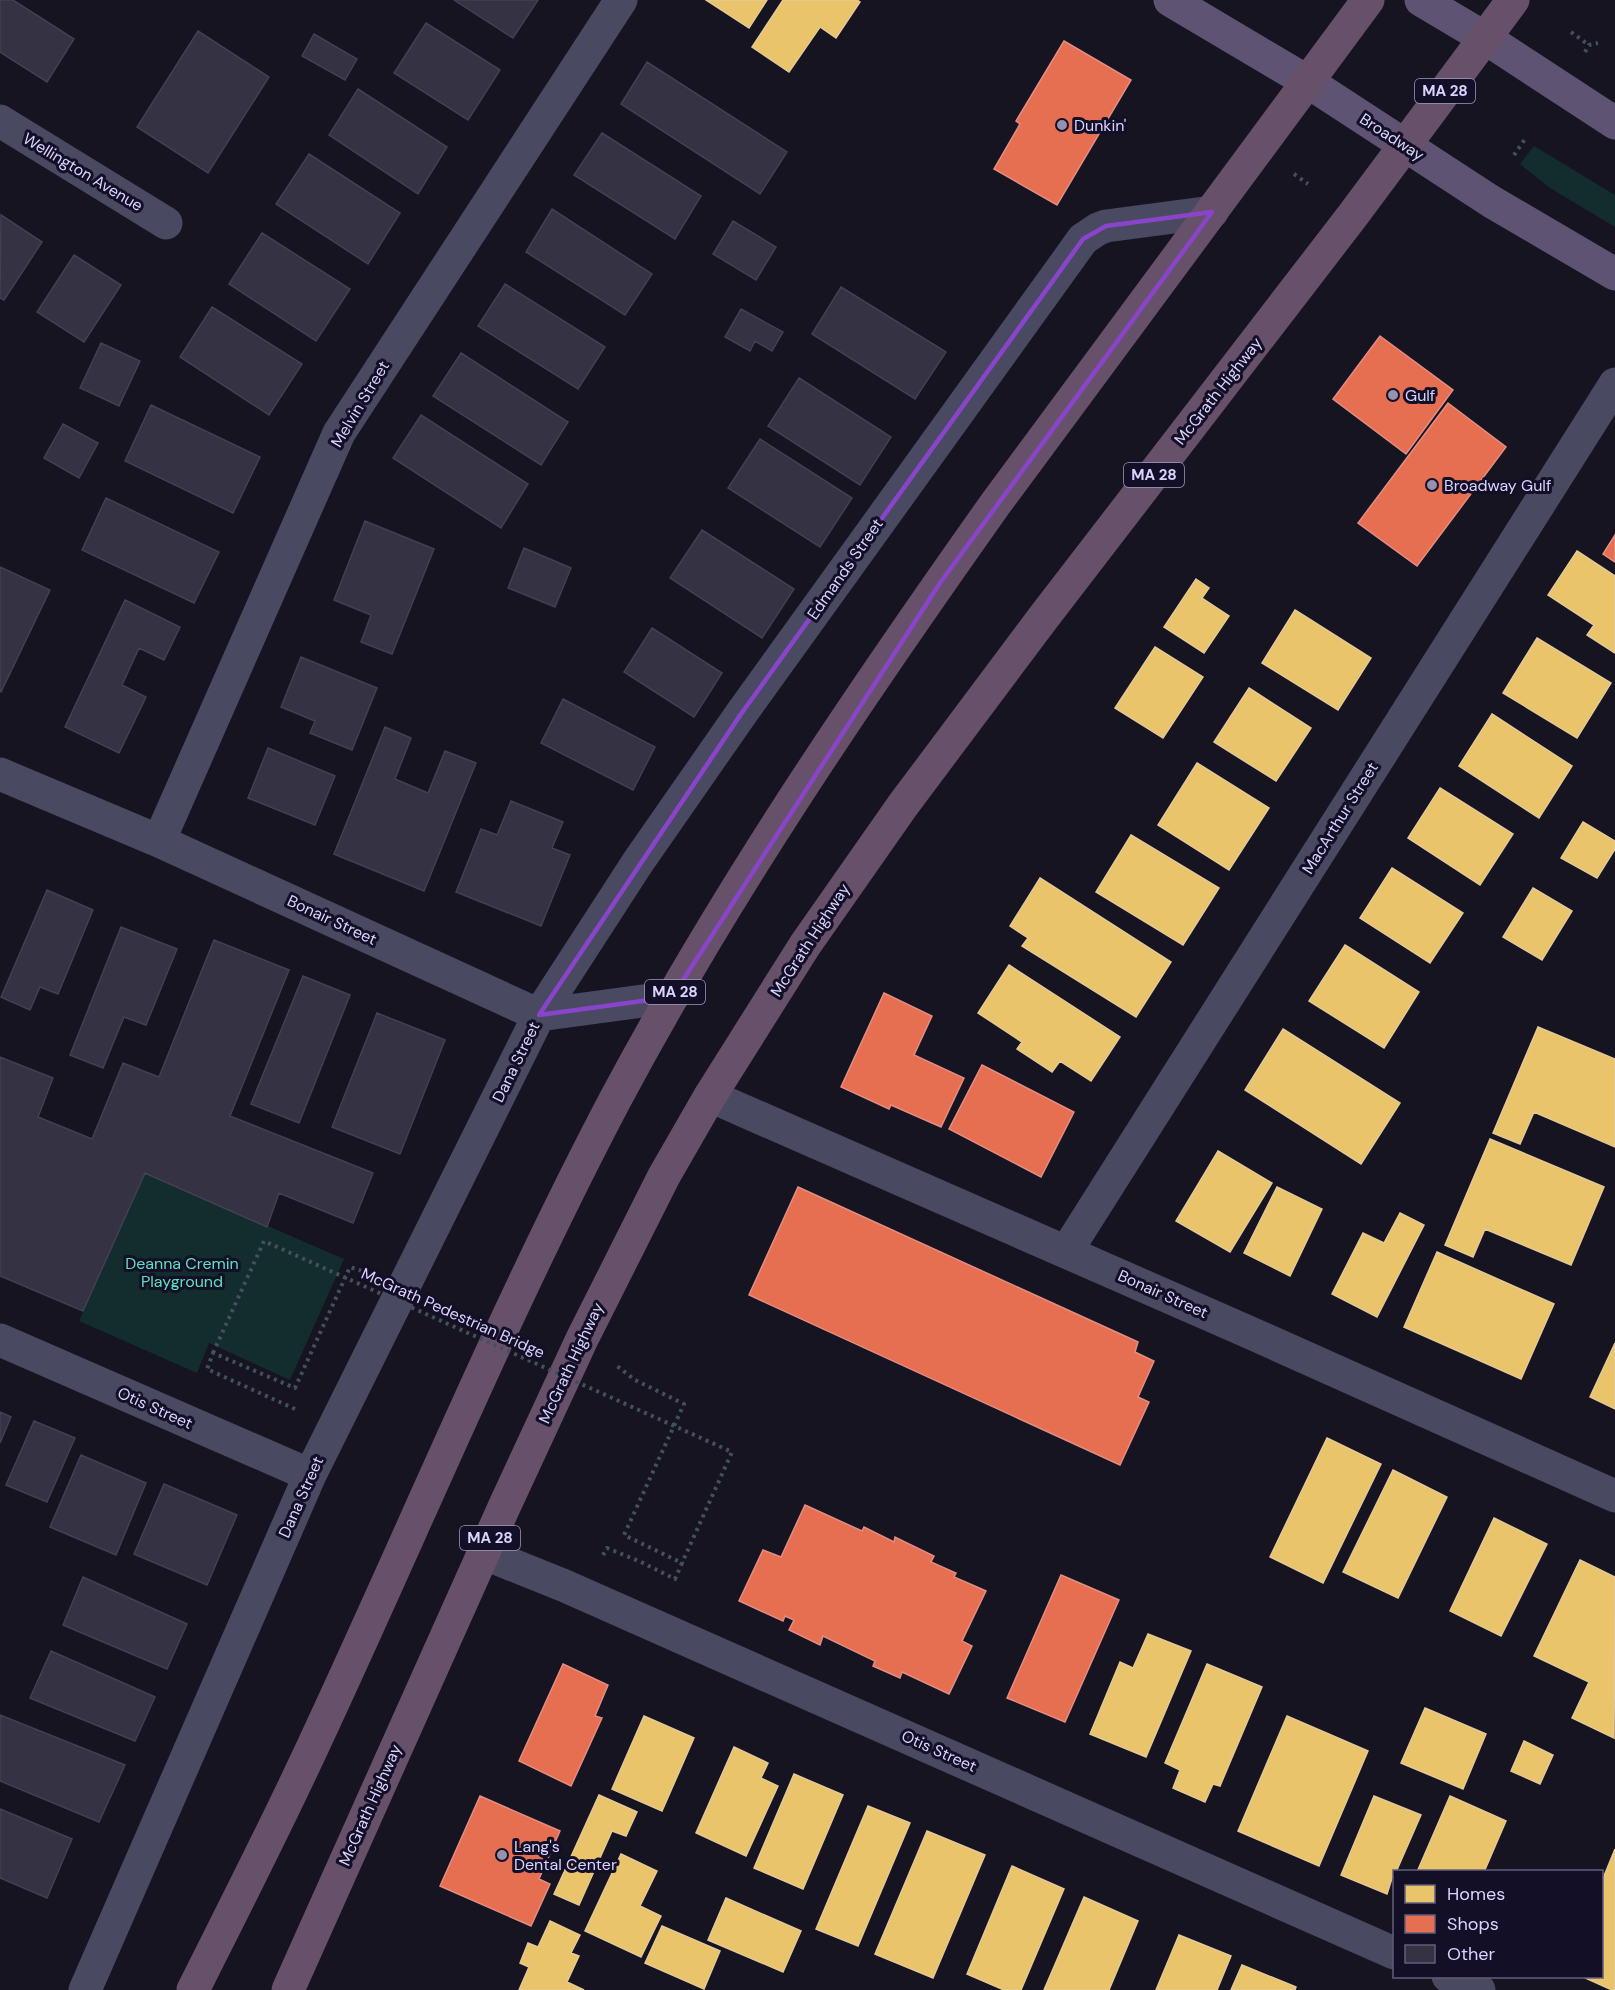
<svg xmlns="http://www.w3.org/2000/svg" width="1615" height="1990" viewBox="0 0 1615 1990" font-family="'DM Sans',sans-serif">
<rect width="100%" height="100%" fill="#161421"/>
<!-- green -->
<path fill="#132c2d" d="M 1534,146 L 1615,195 L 1615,227 L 1550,188 L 1520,164 Z
M 145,1173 L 344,1259 L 290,1380 L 209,1343 L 197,1373 L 79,1321 Z"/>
<!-- homes -->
<path fill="#e9c46a" stroke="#e4c997" stroke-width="1.5" d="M 706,0 L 767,0 L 749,28 Z
M 783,0 L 857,0 L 860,2 L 836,38 L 820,27 L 789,72 L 752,47 Z
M 1577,551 L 1615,576 L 1615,653 L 1587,635 L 1594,625 L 1548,595 Z
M 1196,579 L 1209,588 L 1202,598 L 1229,616 L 1204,653 L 1164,627 Z
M 1295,610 L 1371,658 L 1338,710 L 1262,663 Z
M 1537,638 L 1611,683 L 1577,738 L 1503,693 Z
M 1155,647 L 1203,677 L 1163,738 L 1115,708 Z
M 1249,688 L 1311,728 L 1276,781 L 1214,742 Z
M 1492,714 L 1572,766 L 1539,818 L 1459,766 Z
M 1197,763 L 1269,808 L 1229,870 L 1158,825 Z
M 1440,788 L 1513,834 L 1480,885 L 1408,838 Z
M 1583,822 L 1615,841 L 1615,849 L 1597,878 L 1561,858 Z
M 1131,835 L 1219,888 L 1183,945 L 1096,892 Z
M 1392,868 L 1463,913 L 1430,963 L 1360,918 Z
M 1040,878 L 1171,962 L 1136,1017 L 1022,946 L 1028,938 L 1010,926 Z
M 1533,888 L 1572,911 L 1542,960 L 1503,937 Z
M 1345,945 L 1419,992 L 1384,1048 L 1309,1001 Z
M 1009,965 L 1120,1037 L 1091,1081 L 1060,1061 L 1052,1072 L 1017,1049 L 1022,1042 L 978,1013 Z
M 1538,1027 L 1615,1059 L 1615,1147 L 1534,1112 L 1520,1144 L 1493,1133 Z
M 1283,1029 L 1400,1103 L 1361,1164 L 1245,1090 Z
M 1490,1139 L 1604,1187 L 1571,1265 L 1485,1229 L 1473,1257 L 1445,1245 Z
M 1218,1151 L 1272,1183 L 1230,1252 L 1176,1221 Z
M 1277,1187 L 1322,1209 L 1290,1276 L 1244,1253 Z
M 1400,1213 L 1424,1225 L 1377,1317 L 1332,1294 L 1363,1233 L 1384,1243 Z
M 1437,1252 L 1554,1304 L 1521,1379 L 1404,1327 Z
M 1615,1343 L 1615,1409 L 1590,1397 Z
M 1327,1438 L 1381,1464 L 1323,1583 L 1270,1557 Z
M 1393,1470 L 1447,1497 L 1398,1598 L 1343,1572 Z
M 1494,1518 L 1547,1544 L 1501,1636 L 1450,1611 Z
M 1580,1560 L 1615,1577 L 1614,1738 L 1572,1718 L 1589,1682 L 1534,1656 Z
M 1148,1634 L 1191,1651 L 1146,1757 L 1090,1734 L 1120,1662 L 1133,1668 Z
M 1207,1664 L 1262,1687 L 1220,1786 L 1213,1784 L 1205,1802 L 1173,1788 L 1180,1770 L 1165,1763 Z
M 1425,1708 L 1486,1734 L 1463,1789 L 1401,1763 Z
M 644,1716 L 694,1738 L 662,1811 L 612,1789 Z
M 1287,1716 L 1368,1751 L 1319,1866 L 1238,1831 Z
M 1524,1741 L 1553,1755 L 1540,1784 L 1511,1771 Z
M 734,1747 L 768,1763 L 761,1778 L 778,1786 L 746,1856 L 696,1833 Z
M 794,1774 L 843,1795 L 803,1889 L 754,1868 Z
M 599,1795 L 637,1812 L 626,1836 L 612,1831 L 579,1905 L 554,1894 Z
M 1374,1796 L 1421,1815 L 1396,1872 L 1394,1872 L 1387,1894 L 1341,1875 Z
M 1450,1796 L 1506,1821 L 1484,1872 L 1417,1872 Z
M 868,1806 L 910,1823 L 858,1946 L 816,1929 Z
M 927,1831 L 985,1855 L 933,1978 L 875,1954 Z
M 1615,1849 L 1615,1990 L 1612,1990 L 1581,1976 L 1602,1976 L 1602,1881 Z
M 621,1854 L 657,1871 L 640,1906 L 661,1916 L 641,1957 L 585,1931 Z
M 1012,1866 L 1064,1889 L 1021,1990 L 1004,1990 L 967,1974 Z
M 1084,1897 L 1138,1921 L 1109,1990 L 1044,1990 Z
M 726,1898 L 801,1931 L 783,1972 L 708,1940 Z
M 550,1921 L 580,1935 L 571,1953 L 579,1956 L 567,1982 L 584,1990 L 519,1990 L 529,1967 L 520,1963 L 528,1943 L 538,1947 Z
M 662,1926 L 720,1951 L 704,1989 L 645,1963 Z
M 1179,1935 L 1231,1956 L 1217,1990 L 1156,1990 Z
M 1242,1965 L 1296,1987 L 1295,1990 L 1231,1990 Z"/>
<!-- shops -->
<path fill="#e76f51" stroke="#e38d85" stroke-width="1.5" d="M 1064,41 L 1131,80 L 1057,205 L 994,169 L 1020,124 L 1016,121 Z
M 1380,336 L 1453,390 L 1406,454 L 1333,399 Z
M 1448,403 L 1506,447 L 1417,566 L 1358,523 Z
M 1615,535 L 1615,562 L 1603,554 Z
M 884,993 L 932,1016 L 914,1055 L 964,1078 L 941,1127 L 891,1105 L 889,1109 L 841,1087 Z
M 982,1065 L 1074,1112 L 1041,1177 L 949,1129 Z
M 798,1187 L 1138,1342 L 1135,1352 L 1154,1361 L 1138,1397 L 1149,1402 L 1120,1465 L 749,1295 Z
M 805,1505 L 862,1531 L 864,1527 L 894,1542 L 895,1537 L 934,1556 L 931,1562 L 956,1573 L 954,1577 L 986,1591 L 962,1641 L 972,1646 L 949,1694 L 902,1672 L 900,1678 L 873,1666 L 875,1661 L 823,1636 L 820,1645 L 789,1630 L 794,1620 L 785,1616 L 783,1621 L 739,1601 L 763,1550 L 781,1557 Z
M 1061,1575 L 1119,1600 L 1065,1722 L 1007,1698 Z
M 563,1664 L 608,1685 L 595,1716 L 602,1718 L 571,1786 L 519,1761 Z
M 480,1796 L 560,1831 L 539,1879 L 550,1884 L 531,1926 L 440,1886 Z"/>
<!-- building -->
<path fill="#343243" stroke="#433f54" stroke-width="1.5" d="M 0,0 L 13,0 L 74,39 L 47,82 L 0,52 Z
M 454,0 L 538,0 L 513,38 Z
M 426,23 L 500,70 L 468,120 L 394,73 Z
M 198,31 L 269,77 L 208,173 L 137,127 Z
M 314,34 L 357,59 L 345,80 L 302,56 Z
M 647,62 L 787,152 L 760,194 L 621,104 Z
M 358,89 L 447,147 L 418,194 L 329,135 Z
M 602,133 L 701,196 L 675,239 L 574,175 Z
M 309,154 L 400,213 L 368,264 L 276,204 Z
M 552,209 L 652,274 L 625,315 L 526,252 Z
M 1,215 L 42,242 L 4,300 L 0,298 Z
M 733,221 L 776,247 L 756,280 L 713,254 Z
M 262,233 L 350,289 L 316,341 L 229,284 Z
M 74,255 L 121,285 L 84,342 L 37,312 Z
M 505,284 L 605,347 L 578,389 L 478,326 Z
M 841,287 L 946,352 L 915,399 L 812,334 Z
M 212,307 L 302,364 L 269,415 L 180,357 Z
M 741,309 L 783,332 L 772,351 L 755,341 L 750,351 L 725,337 Z
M 101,343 L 140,361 L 119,406 L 80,388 Z
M 461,353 L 568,422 L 541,465 L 433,396 Z
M 799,378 L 891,437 L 860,485 L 768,426 Z
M 151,405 L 260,457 L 233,513 L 125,461 Z
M 421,415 L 528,484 L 501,528 L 393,458 Z
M 63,424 L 98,443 L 79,478 L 44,458 Z
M 760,439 L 852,498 L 820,547 L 728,488 Z
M 106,498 L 219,552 L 194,603 L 82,550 Z
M 365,521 L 434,549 L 392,654 L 361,642 L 371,615 L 334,600 Z
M 702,530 L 794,589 L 762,638 L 670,578 Z
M 524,548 L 571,568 L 555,607 L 508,588 Z
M 0,567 L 50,590 L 1,692 L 0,691 Z
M 125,600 L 180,627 L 164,660 L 139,648 L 122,685 L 146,697 L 119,753 L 65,727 Z
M 652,628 L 722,673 L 694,717 L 624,672 Z
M 301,657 L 377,688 L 352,750 L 310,733 L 315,721 L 281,707 Z
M 563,699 L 655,747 L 633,790 L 541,743 Z
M 385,727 L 411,738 L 395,779 L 428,793 L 445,751 L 476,763 L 424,891 L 334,854 Z
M 268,748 L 335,776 L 315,825 L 248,798 Z
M 511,801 L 563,822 L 552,848 L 570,855 L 541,926 L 456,892 L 481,829 L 497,835 Z
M 47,890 L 93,910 L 58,994 L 40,987 L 30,1010 L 1,997 Z
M 121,927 L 177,949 L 146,1025 L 124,1017 L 103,1068 L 70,1055 Z
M 214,940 L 289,970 L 230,1116 L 373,1173 L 353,1223 L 279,1193 L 267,1227 L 145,1173 L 83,1311 L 0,1276 L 0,1057 L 53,1078 L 38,1117 L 92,1139 L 123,1063 L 159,1077 Z
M 303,976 L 350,995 L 299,1123 L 251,1104 Z
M 377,1013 L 445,1040 L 400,1154 L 332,1127 Z
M 0,1412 L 11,1417 L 0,1443 Z
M 34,1421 L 75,1438 L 47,1502 L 6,1485 Z
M 81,1455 L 146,1483 L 116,1555 L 50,1527 Z
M 164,1484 L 237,1515 L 207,1585 L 134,1554 Z
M 83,1577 L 187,1624 L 167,1669 L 63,1625 Z
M 51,1651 L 155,1697 L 135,1741 L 30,1698 Z
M 0,1715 L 125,1765 L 99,1822 L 0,1781 Z
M 0,1809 L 72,1839 L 47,1898 L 0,1878 Z"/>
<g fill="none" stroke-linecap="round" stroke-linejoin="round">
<!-- path -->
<path stroke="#44505f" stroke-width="4" stroke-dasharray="3 4.5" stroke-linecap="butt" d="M 1571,32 L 1589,45
M 1585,52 L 1589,45 L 1598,43
M 1514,155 L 1525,139
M 1294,174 L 1308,184
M 295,1409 L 207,1369 L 213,1353 L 295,1388 L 350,1267 L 362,1271
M 603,1555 L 607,1548 L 641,1562 L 675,1579 L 682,1563 L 624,1535 L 684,1404 L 635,1380 L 617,1366"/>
<!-- minor -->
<path stroke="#4a4962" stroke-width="33" d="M 0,121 L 166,223
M 0,774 L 159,841 L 539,1015 L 672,997
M 159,841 L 339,433 L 621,0
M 710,1096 L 1253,1334 L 1615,1496
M 1066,1252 L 1615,384
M 0,1340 L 310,1475
M 483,1553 L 565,1586 L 1394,1953
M 1448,1976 L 1479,1990
M 85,1990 L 310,1475 L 539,1015 L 638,862 L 741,714 L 1083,239 L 1098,229 L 1106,226 L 1212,212"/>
<!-- major -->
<path stroke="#5e5373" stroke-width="33" d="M 1170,0 L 1308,82 L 1492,202 L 1615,274
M 1421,0 L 1485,38 L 1615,123"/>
<!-- highway -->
<path stroke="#67516a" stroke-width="33" d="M 193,1990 C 231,1914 270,1838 306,1761 C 410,1540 502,1314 616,1098 C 727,890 860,695 996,503 L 1368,0
M 288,1990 L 505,1505 L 582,1339 L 664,1176 L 710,1096 L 805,945 L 903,805 L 1043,618 L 1353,215 L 1513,0"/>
<!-- path-bridge -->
<path stroke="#44505f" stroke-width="4" stroke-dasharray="3 4.5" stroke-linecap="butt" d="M 213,1353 L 264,1241 L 732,1452 L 682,1563"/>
</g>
<!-- marked area -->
<path fill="none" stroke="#8945c9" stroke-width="4.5" stroke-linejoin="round" d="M 1212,212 L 940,583 L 672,997 L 539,1015 L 741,714 L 1083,239 L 1106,226 Z"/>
<!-- markers -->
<g fill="#9591b1" stroke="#130f26" stroke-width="2">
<circle cx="1062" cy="125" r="6"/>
<circle cx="1393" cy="395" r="6"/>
<circle cx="1432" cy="485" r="6"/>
<circle cx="502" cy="1855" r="6"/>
</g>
<g text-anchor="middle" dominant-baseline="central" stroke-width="6" stroke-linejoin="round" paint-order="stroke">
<!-- shield labels -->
<g fill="#130f26" stroke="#9e99be" stroke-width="1.5">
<rect x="1415" y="79" width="60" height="24" rx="4.5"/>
<rect x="1124" y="463" width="60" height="24" rx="4.5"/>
<rect x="645" y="980" width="60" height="24" rx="4.5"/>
<rect x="460" y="1526" width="60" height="24" rx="4.5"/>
</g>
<g font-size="15" font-weight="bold" fill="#d9d4ff">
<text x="1445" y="91">MA 28</text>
<text x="1154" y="475">MA 28</text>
<text x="675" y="992">MA 28</text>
<text x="490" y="1538">MA 28</text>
</g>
<!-- poi labels -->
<g font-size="16" fill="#d9d4ff" stroke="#130f26" text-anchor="start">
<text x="1074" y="125">Dunkin'</text>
<text x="1405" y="395">Gulf</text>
<text x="1444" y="485">Broadway Gulf</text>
<text x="514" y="1846">Lang's<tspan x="514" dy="18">Dental Center</tspan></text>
</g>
<!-- street labels -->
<g font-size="16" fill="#d9d4ff" stroke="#130f26">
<text transform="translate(1392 137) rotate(33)">Broadway</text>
<text transform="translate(83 172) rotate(31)">Wellington Avenue</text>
<text transform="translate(1218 391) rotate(-52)">McGrath Highway</text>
<text transform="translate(360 404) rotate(-59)">Melvin Street</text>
<text transform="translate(845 569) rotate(-55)">Edmands Street</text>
<text transform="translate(1340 818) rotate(-58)">MacArthur Street</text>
<text transform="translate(332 920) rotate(25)">Bonair Street</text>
<text transform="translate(810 940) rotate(-57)">McGrath Highway</text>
<text transform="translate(516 1062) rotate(-64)">Dana Street</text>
<text transform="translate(1163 1294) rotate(24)">Bonair Street</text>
<text transform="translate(453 1313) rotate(24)">McGrath Pedestrian Bridge</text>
<text transform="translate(571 1363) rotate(-65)">McGrath Highway</text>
<text transform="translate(155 1408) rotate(24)">Otis Street</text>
<text transform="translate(301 1497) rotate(-66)">Dana Street</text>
<text transform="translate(939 1751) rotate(24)">Otis Street</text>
<text transform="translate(370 1805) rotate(-66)">McGrath Highway</text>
</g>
<!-- park labels -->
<g font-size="16" fill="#5fe0c0" stroke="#130f26">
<text x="182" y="1263">Deanna Cremin<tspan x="182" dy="18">Playground</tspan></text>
</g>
</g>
<!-- legend -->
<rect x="1393" y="1870" width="210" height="108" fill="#130f26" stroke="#625e7d" stroke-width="1.5"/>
<rect x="1405" y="1885" width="30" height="18" fill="#e9c46a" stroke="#625e7d" stroke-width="1.5"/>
<text x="1447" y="1900" font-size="18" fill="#d9d4ff">Homes</text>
<rect x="1405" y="1915" width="30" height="18" fill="#e76f51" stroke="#625e7d" stroke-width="1.5"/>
<text x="1447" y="1930" font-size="18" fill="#d9d4ff">Shops</text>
<rect x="1405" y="1945" width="30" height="18" fill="#343243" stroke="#625e7d" stroke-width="1.5"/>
<text x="1447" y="1960" font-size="18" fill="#d9d4ff">Other</text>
</svg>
